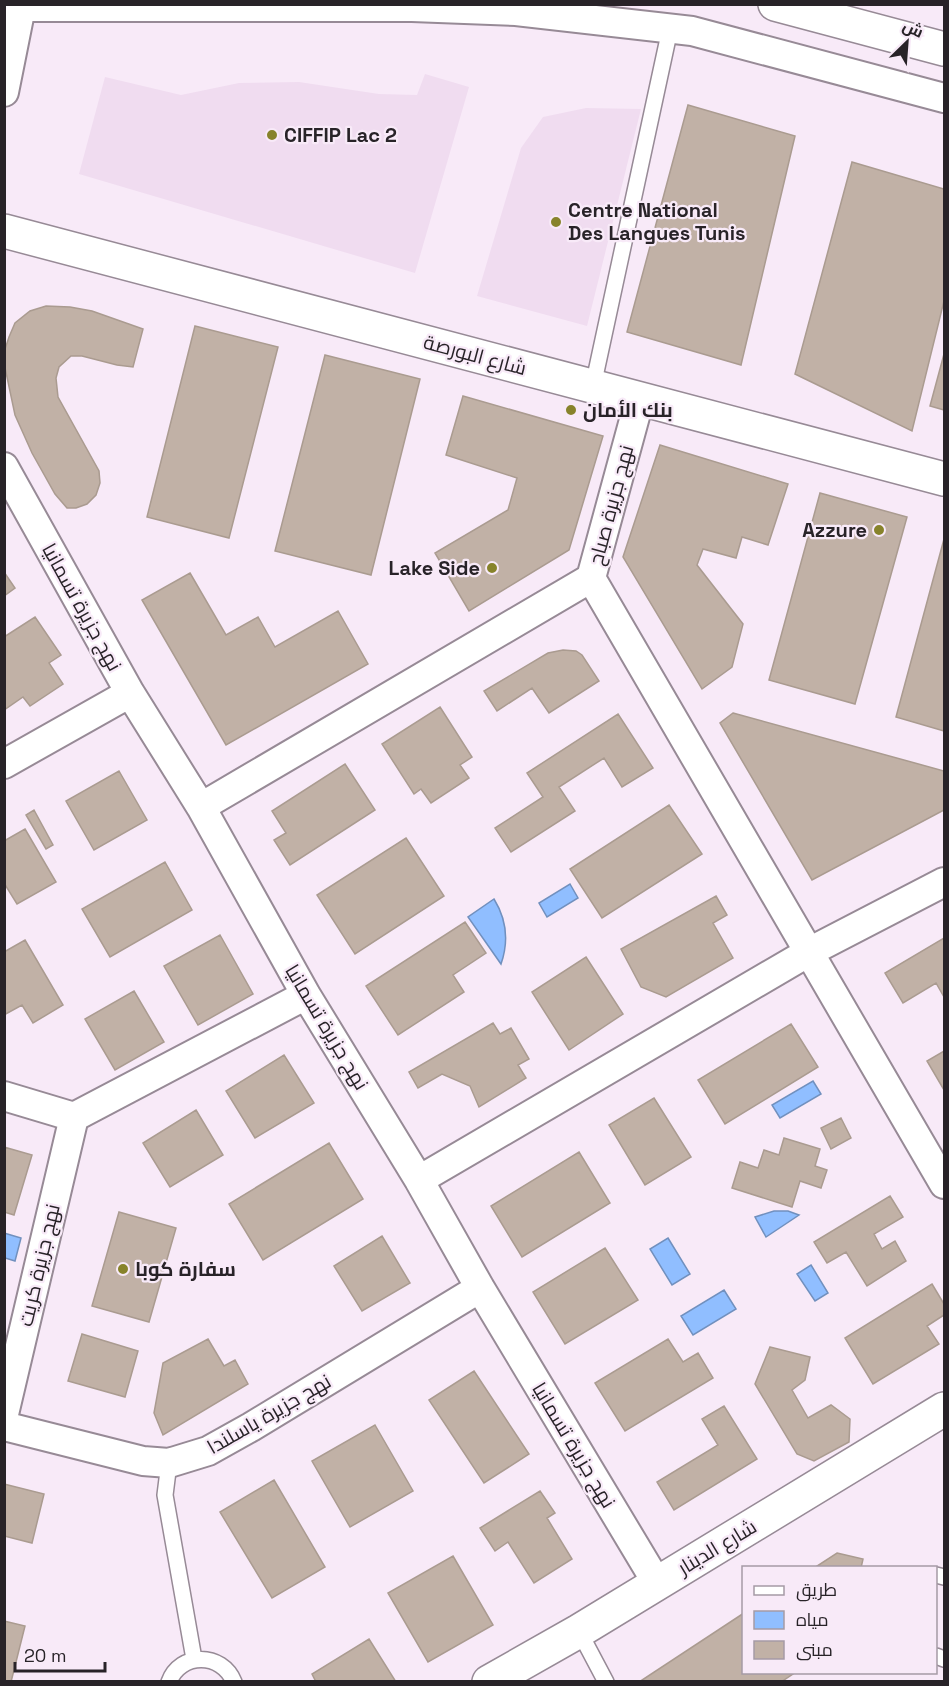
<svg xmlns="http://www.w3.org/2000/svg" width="949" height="1686" viewBox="0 0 949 1686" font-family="'Space Grotesk',Cairo,sans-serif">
<rect width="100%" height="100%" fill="#f8eaf8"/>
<!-- built -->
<path fill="#f0dcf0" d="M 425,74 L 469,87 L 415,273 L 79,174 L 105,77 L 181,95 L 239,83 L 299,82 L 379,94 L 417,95 Z
M 586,108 L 641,109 L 587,326 L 477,296 L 521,148 L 543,117 Z"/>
<!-- water -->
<path fill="#90beff" stroke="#7190be" stroke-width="1.5" d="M 570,884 L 578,898 L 547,917 L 539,903 Z
M 494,899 C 507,920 509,941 501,964 L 468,917 Z
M 813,1081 L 821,1094 L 780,1118 L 772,1105 Z
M 774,1211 L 788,1211 L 799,1215 L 766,1237 L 755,1217 Z
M 4,1233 L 21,1238 L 15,1261 L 5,1258 Z
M 668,1238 L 690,1274 L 672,1285 L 650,1249 Z
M 811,1265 L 828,1293 L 815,1301 L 797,1274 Z
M 724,1290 L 736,1309 L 693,1335 L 681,1316 Z"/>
<!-- building -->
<path fill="#c1b1a6" stroke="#aa9b90" stroke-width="1.5" d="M 688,105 L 795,136 L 741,365 L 627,332 Z
M 852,162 L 944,189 L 944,301 L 912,431 L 795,374 Z
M 46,306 L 70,307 L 92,311 L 143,329 L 133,367 L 117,365 L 82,356 L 71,356 L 59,367 L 56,378 L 58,397 L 99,471 L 100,483 L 96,495 L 87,504 L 76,508 L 67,508 L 55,494 L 32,453 L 15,415 L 4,363 L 4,352 L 9,337 L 15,323 L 30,311 Z
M 195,326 L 278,347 L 229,538 L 147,517 Z
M 944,354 L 944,410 L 930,406 Z
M 325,355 L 420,379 L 371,575 L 275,551 Z
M 463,396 L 603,436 L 569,550 L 469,611 L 435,553 L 508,510 L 517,478 L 446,455 Z
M 660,445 L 788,484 L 768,545 L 742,537 L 736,558 L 703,549 L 697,565 L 743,624 L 732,667 L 702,689 L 623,557 Z
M 820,493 L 907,517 L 855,704 L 769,680 Z
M 944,539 L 944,731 L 896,717 Z
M 4,572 L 15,588 L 4,596 Z
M 190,573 L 226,635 L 258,617 L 275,647 L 338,611 L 368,664 L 226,745 L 142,600 Z
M 35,617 L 61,655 L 49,663 L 63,684 L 30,706 L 23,697 L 4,710 L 4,637 Z
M 563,650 L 576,651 L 582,655 L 599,681 L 549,713 L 532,688 L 497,711 L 484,691 L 548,653 Z
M 440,707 L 472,757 L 460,765 L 469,778 L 431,803 L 421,789 L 414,794 L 382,744 Z
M 733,713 L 944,771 L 944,810 L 812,880 L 720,723 Z
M 618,714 L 653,768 L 622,787 L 604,758 L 559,787 L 575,811 L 511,852 L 495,828 L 543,797 L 527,773 Z
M 345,764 L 375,810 L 290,865 L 274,840 L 286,833 L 272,811 Z
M 119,771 L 147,820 L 94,850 L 66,801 Z
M 669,805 L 702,854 L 602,918 L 570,869 Z
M 34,810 L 53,845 L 46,849 L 26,815 Z
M 25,829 L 56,882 L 17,904 L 4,883 L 4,841 Z
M 406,838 L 444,896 L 355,954 L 317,895 Z
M 165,862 L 192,910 L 110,957 L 82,909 Z
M 716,896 L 727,915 L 713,923 L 733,958 L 666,997 L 641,987 L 621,949 Z
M 465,922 L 486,953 L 453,975 L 464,992 L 398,1035 L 366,986 Z
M 220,935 L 253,994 L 198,1025 L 164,966 Z
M 944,938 L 944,997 L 936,983 L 903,1003 L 885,973 Z
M 25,940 L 63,1005 L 33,1023 L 22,1005 L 4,1015 L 4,952 Z
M 586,957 L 623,1014 L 569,1050 L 532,992 Z
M 134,991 L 164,1042 L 115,1070 L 85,1019 Z
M 493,1023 L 500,1034 L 511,1028 L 529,1059 L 518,1065 L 526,1078 L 479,1107 L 470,1086 L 442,1074 L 418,1088 L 409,1072 Z
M 791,1024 L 818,1067 L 725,1124 L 698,1080 Z
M 944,1051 L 944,1090 L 927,1061 Z
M 284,1055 L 314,1103 L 255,1138 L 226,1091 Z
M 654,1098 L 691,1157 L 645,1185 L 609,1125 Z
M 196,1110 L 223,1155 L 170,1187 L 143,1143 Z
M 841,1118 L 851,1138 L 831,1149 L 821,1128 Z
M 784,1138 L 820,1149 L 815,1166 L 827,1170 L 821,1188 L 800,1181 L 792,1207 L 732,1188 L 740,1162 L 758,1168 L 764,1150 L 779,1155 Z
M 329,1143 L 363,1199 L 263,1260 L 229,1204 Z
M 4,1147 L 32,1155 L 14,1215 L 4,1212 Z
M 579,1152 L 610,1203 L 522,1257 L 491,1206 Z
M 890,1196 L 903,1217 L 874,1234 L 882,1249 L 895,1241 L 906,1261 L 867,1286 L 846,1252 L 827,1263 L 814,1242 Z
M 119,1212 L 176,1228 L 149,1322 L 92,1306 Z
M 382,1236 L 410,1283 L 362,1311 L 334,1266 Z
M 605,1248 L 638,1300 L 565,1344 L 533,1292 Z
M 932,1284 L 944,1304 L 944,1315 L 927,1326 L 939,1344 L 873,1384 L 845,1338 Z
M 82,1334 L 138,1351 L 125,1397 L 68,1381 Z
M 208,1339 L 224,1366 L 235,1360 L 248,1384 L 163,1435 L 154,1413 L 163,1363 Z
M 668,1339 L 683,1362 L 698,1353 L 713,1378 L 625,1431 L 595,1383 Z
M 770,1347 L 810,1357 L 805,1380 L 792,1390 L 808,1418 L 831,1405 L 850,1419 L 849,1442 L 814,1461 L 797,1454 L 755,1384 Z
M 474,1371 L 529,1454 L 484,1483 L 429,1400 Z
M 724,1406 L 757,1459 L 674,1510 L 657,1482 L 718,1445 L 702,1419 Z
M 375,1425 L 413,1491 L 350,1527 L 312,1461 Z
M 274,1480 L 325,1567 L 272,1598 L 220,1512 Z
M 4,1484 L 44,1494 L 32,1543 L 4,1536 Z
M 540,1491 L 555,1513 L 547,1518 L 572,1559 L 534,1583 L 508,1542 L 495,1551 L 480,1528 Z
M 837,1553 L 863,1559 L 861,1568 L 814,1568 Z
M 453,1556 L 493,1625 L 428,1662 L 388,1593 Z
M 744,1613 L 744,1672 L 796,1672 L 781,1682 L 639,1682 Z
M 4,1621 L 25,1626 L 11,1682 L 4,1682 Z
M 369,1639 L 396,1682 L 316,1682 L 312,1674 Z"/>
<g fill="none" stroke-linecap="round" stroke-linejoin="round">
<defs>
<path id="lane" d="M 593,386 L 670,29
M 169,1463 L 165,1495 L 194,1659
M 936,1575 L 944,1577
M 579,1631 L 606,1682
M 936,1656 L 944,1659
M 169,1682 C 180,1652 222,1652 234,1682"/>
<path id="street" d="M 4,5 L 21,7 L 412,7 L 516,11 L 692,31 L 944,98
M 4,92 L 21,7
M 4,467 L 130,693 L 201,807 L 306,995 L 419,1180 L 480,1288 L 657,1583
M 591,578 L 944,1184
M 591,578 L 640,398
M 4,764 L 130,693
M 201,807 L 591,578
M 4,1096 L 74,1117 L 306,995
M 419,1180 L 809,952 L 944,882
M 4,1414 L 74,1117
M 4,1426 L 143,1461 L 169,1463 L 208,1451 L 251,1427 L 480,1288"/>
<path id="secondary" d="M 775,4 L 944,49
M 4,231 L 944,479
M 489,1682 L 579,1631 L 944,1409"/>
</defs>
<!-- lane casing -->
<use href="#lane" stroke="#978a96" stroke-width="18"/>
<!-- street casing -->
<use href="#street" stroke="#978a96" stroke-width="32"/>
<!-- secondary casing -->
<use href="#secondary" stroke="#978a96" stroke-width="36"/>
<!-- lane -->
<use href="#lane" stroke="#fff" stroke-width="15"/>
<!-- street -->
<use href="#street" stroke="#fff" stroke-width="28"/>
<!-- secondary -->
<use href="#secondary" stroke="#fff" stroke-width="33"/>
</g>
<!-- markers -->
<g fill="#87832b" stroke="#f8eaf8" stroke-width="2">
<circle cx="272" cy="135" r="6"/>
<circle cx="556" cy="222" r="6"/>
<circle cx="571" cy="410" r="6"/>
<circle cx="879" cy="530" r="6"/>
<circle cx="492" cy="568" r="6"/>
<circle cx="123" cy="1269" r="6"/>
</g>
<g text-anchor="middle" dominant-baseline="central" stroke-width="4.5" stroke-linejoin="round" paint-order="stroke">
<!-- poi labels -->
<g font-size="20" font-weight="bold" fill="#282328" stroke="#f8eaf8" text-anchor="start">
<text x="284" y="135">CIFFIP Lac 2</text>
<text x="568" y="210">Centre National<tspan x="568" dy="23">Des Langues Tunis</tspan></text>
<text x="583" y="410">بنك الأمان</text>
<text x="867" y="530" text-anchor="end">Azzure</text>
<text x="480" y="568" text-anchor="end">Lake Side</text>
<text x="135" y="1269">سفارة كوبا</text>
</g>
<!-- street labels -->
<g font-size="20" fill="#282328" stroke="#f8eaf8">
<text transform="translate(475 355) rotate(15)">شارع البورصة</text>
<text transform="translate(611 505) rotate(-75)">نهج جزيرة صباح</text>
<text transform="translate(82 607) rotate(61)">نهج جزيرة تسمانيا</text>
<text transform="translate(327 1027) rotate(59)">نهج جزيرة تسمانيا</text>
<text transform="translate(39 1265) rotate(-77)">نهج جزيرة كريت</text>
<text transform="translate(269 1414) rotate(-30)">نهج جزيرة ياسلندا</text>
<text transform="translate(574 1445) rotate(59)">نهج جزيرة تسمانيا</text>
<text transform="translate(717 1547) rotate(-31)">شارع الدينار</text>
</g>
</g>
<!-- border -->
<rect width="949" height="1686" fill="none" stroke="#282328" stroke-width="12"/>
<!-- legend -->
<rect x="742" y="1566" width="195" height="108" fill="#f8eaf8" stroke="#a59aa5" stroke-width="1.5"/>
<rect x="754" y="1586" width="30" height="9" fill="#ffffff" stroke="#a59aa5" stroke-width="1.5"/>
<text x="796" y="1596" font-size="18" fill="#282328">طريق</text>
<rect x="754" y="1611" width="30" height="18" fill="#90beff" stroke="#a59aa5" stroke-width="1.5"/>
<text x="796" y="1626" font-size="18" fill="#282328">مياه</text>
<rect x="754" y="1641" width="30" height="18" fill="#c1b1a6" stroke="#a59aa5" stroke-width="1.5"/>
<text x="796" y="1656" font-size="18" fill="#282328">مبنى</text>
<!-- north arrow -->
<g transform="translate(907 42) rotate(25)" stroke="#f8eaf8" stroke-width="4.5" paint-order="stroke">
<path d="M0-4.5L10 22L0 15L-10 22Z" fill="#282328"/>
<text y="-9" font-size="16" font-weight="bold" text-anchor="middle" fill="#282328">ش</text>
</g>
<!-- scale -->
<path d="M15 1662v9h90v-9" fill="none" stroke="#282328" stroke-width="3"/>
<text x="24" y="1662" font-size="18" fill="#282328" stroke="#f8eaf8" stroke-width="4.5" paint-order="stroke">20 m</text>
</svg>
